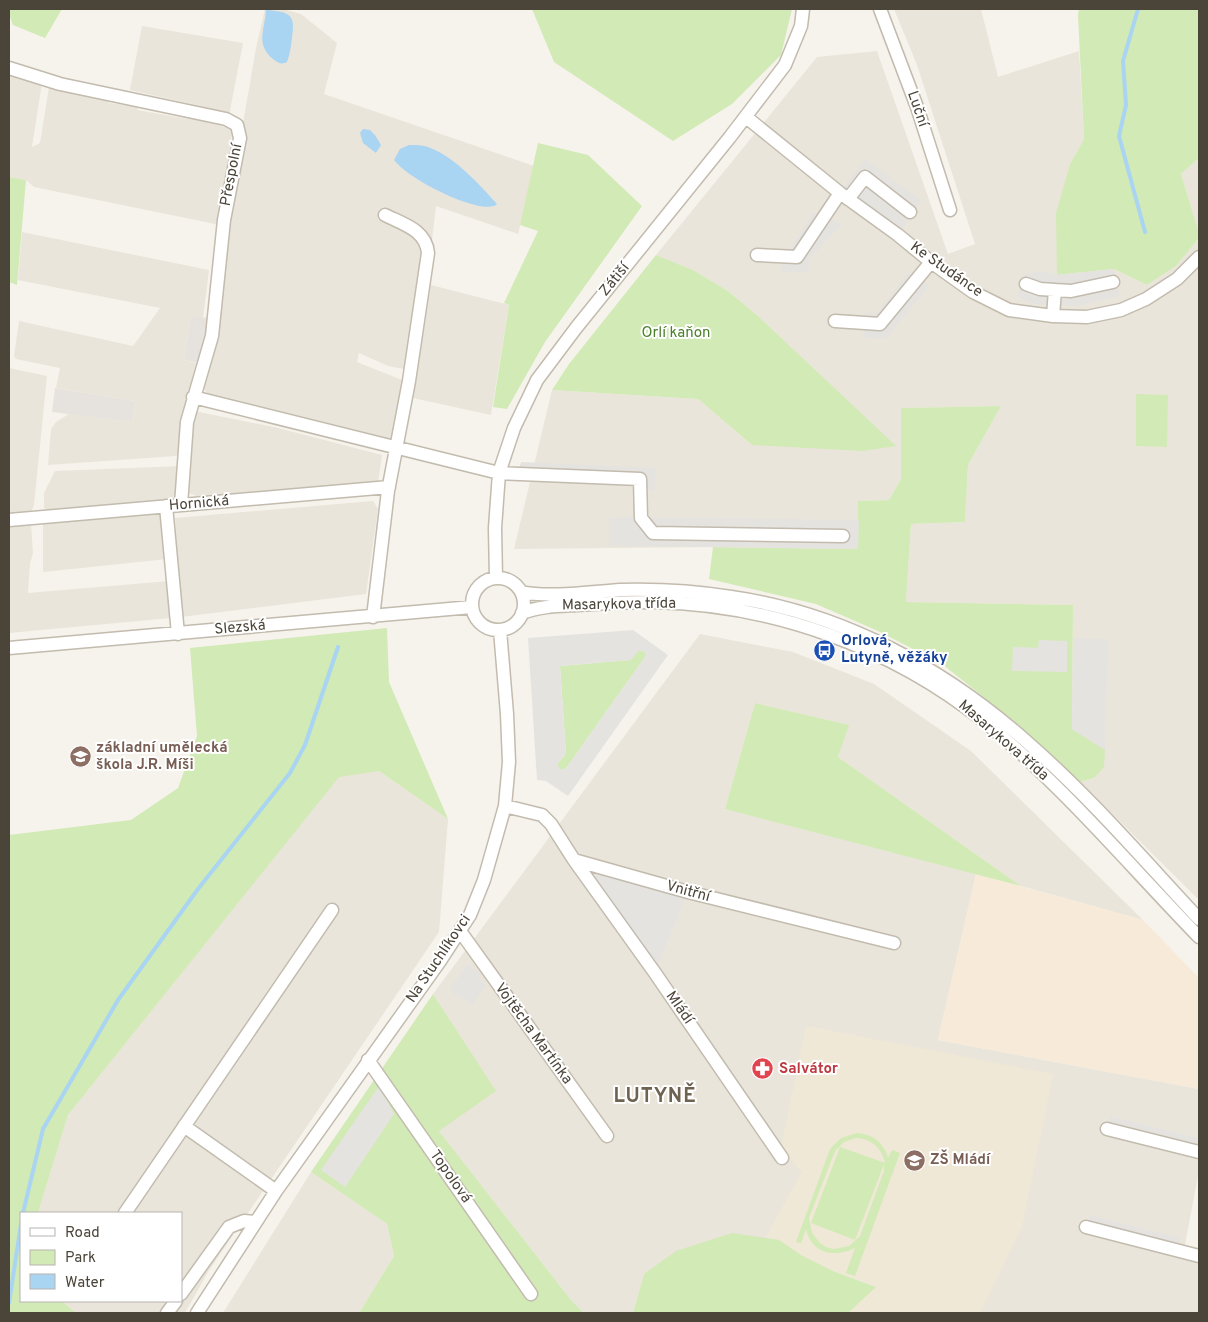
<svg xmlns="http://www.w3.org/2000/svg" width="1208" height="1322" viewBox="0 0 1208 1322" font-family="Overpass,sans-serif">
<rect width="100%" height="100%" fill="#f6f3ec"/>
<!-- residential -->
<path fill="#eae5da" d="M 265,9 L 283,9 L 301,14 L 337,43 L 324,94 L 534,166 L 518,234 L 436,206 L 432,240 L 423,240 L 408,364 L 404,369 L 388,366 L 359,353 L 357,362 L 402,380 L 403,384 L 391,439 L 388,440 L 208,395 L 204,389 L 212,350 L 232,187 L 256,48 Z
M 894,9 L 981,9 L 998,77 L 1079,51 L 1084,139 L 1070,164 L 1057,275 L 1114,269 L 1147,285 L 1176,266 L 1199,238 L 1199,900 L 1080,782 L 1094,778 L 1072,729 L 1073,605 L 906,602 L 911,524 L 965,522 L 968,465 L 1001,406 L 901,408 L 901,479 L 889,500 L 858,501 L 858,549 L 713,547 L 514,549 L 552,390 L 698,399 L 752,445 L 895,446 L 758,316 L 728,291 L 693,270 L 656,255 L 817,57 L 877,51 L 948,254 L 975,244 L 917,65 Z
M 142,26 L 243,43 L 229,116 L 201,106 L 130,90 Z
M 9,72 L 42,83 L 32,147 L 40,143 L 49,87 L 106,99 L 109,103 L 138,107 L 137,110 L 188,119 L 188,117 L 230,128 L 232,133 L 220,225 L 34,187 L 26,180 L 9,177 Z
M 1199,158 L 1199,233 L 1181,174 Z
M 22,232 L 209,270 L 203,318 L 191,316 L 184,360 L 196,363 L 185,408 L 181,451 L 176,456 L 48,465 L 51,429 L 56,422 L 69,414 L 132,422 L 135,401 L 56,388 L 60,368 L 16,359 L 14,356 L 19,321 L 133,346 L 160,308 L 18,280 Z
M 431,285 L 509,305 L 491,415 L 413,398 Z
M 9,368 L 47,376 L 34,505 L 30,515 L 9,516 Z
M 194,411 L 274,427 L 382,455 L 378,483 L 203,499 L 187,492 Z
M 181,466 L 178,500 L 53,513 L 44,508 L 44,493 L 55,471 Z
M 373,501 L 378,509 L 366,594 L 181,617 L 175,518 Z
M 154,512 L 163,516 L 167,559 L 43,572 L 43,522 Z
M 31,524 L 33,553 L 30,564 L 28,593 L 169,581 L 171,618 L 9,633 L 9,526 Z
M 700,634 L 793,652 L 874,684 L 971,751 L 1143,920 L 1021,886 L 838,757 L 848,725 L 755,703 L 725,809 L 976,874 L 938,1040 L 1199,1089 L 1199,1170 L 1185,1245 L 1199,1248 L 1199,1313 L 848,1313 L 875,1286 L 833,1271 L 801,1255 L 779,1240 L 644,1274 L 633,1313 L 584,1313 L 571,1300 L 439,1131 L 454,1027 L 433,994 Z
M 379,771 L 448,819 L 439,932 L 208,1272 L 185,1313 L 76,1313 L 62,1301 L 181,1301 L 181,1213 L 38,1213 L 68,1115 L 339,776 Z
M 311,1172 L 387,1224 L 394,1256 L 359,1313 L 223,1313 Z"/>
<!-- commercial -->
<path fill="#f7ead8" d="M 976,874 L 1143,920 L 1199,978 L 1199,1089 L 938,1040 Z"/>
<!-- industrial -->
<path fill="#e6e2dd" d="M 191,316 L 208,318 L 199,363 L 184,360 Z
M 55,388 L 135,401 L 132,422 L 52,412 Z"/>
<!-- education -->
<path fill="#efe8d6" d="M 806,1026 L 1053,1074 L 1022,1226 L 980,1313 L 848,1313 L 875,1286 L 833,1271 L 801,1255 L 779,1240 L 766,1237 L 802,1172 L 781,1148 Z"/>
<!-- green -->
<path fill="#d2eab5" fill-rule="evenodd" d="M 9,9 L 62,9 L 45,38 L 13,25 L 9,14 Z
M 532,9 L 792,9 L 781,55 L 732,104 L 673,141 L 554,62 Z
M 1079,9 L 1199,9 L 1199,158 L 1181,174 L 1199,233 L 1199,238 L 1176,266 L 1147,285 L 1114,269 L 1057,275 L 1056,213 L 1070,164 L 1084,139 L 1078,15 Z
M 538,143 L 588,155 L 642,206 L 545,342 L 507,409 L 493,407 L 509,305 L 504,303 L 538,231 L 520,225 Z
M 9,177 L 26,180 L 17,285 L 9,282 Z
M 656,255 L 693,270 L 728,291 L 758,316 L 896,446 L 863,451 L 752,445 L 698,399 L 552,390 L 569,364 Z
M 1136,394 L 1168,395 L 1167,447 L 1136,446 Z
M 1001,406 L 968,465 L 965,522 L 911,524 L 906,602 L 1073,605 L 1072,729 L 1105,750 L 1104,767 L 1094,778 L 1080,782 L 1019,725 L 942,664 L 878,631 L 816,604 L 709,579 L 713,547 L 858,549 L 858,501 L 889,500 L 901,479 L 901,408 Z
M 387,628 L 389,682 L 448,819 L 379,771 L 339,777 L 68,1115 L 38,1213 L 21,1213 L 21,1301 L 62,1301 L 76,1313 L 9,1313 L 9,835 L 131,820 L 178,788 L 197,736 L 190,648 Z
M 639,650 L 645,652 L 645,657 L 567,767 L 565,769 L 560,769 L 558,766 L 558,763 L 566,754 L 560,666 L 630,660 Z
M 755,703 L 849,725 L 838,757 L 1021,886 L 725,809 Z
M 433,994 L 496,1091 L 439,1131 L 571,1300 L 584,1313 L 359,1313 L 394,1256 L 387,1224 L 311,1172 Z
M 857,1133 C 873,1134 884,1143 888,1158 L 892,1150 L 900,1153 L 855,1276 L 846,1273 L 855,1248 C 834,1258 812,1254 806,1229 L 801,1243 L 796,1242 L 830,1149 L 841,1138 ZM 855,1138 C 871,1138 882,1148 885,1163 L 840,1147 L 811,1223 L 855,1240 L 884,1164 L 884,1171 L 860,1236 L 849,1246 L 834,1249 L 826,1247 L 820,1243 L 812,1233 L 809,1218 L 835,1151 L 844,1142 Z
M 732,1233 L 779,1240 L 801,1255 L 833,1271 L 876,1287 L 848,1313 L 633,1313 L 644,1274 L 676,1251 Z"/>
<!-- parking -->
<path fill="#e5e3e0" fill-rule="evenodd" d="M 865,159 L 922,201 L 898,235 L 840,193 Z
M 813,213 L 842,224 L 809,259 L 810,271 L 781,273 L 781,256 L 787,253 Z
M 1114,269 L 1120,296 L 1077,306 L 1034,304 L 1017,297 L 1024,274 L 1041,271 L 1057,275 Z
M 909,271 L 929,286 L 886,339 L 863,338 L 865,312 L 877,313 Z
M 521,462 L 656,468 L 654,491 L 635,488 L 626,479 L 517,479 Z
M 609,517 L 859,520 L 858,549 L 609,546 Z
M 633,630 L 668,655 L 568,796 L 546,781 L 537,780 L 528,638 ZM 639,650 L 645,652 L 645,657 L 567,767 L 565,769 L 560,769 L 558,766 L 558,763 L 566,754 L 560,666 L 631,660 Z
M 1073,638 L 1108,639 L 1105,750 L 1072,729 Z
M 1039,640 L 1067,641 L 1067,672 L 1012,671 L 1013,647 L 1038,648 Z
M 574,860 L 688,892 L 655,973 Z
M 467,964 L 482,974 L 479,979 L 486,984 L 472,1005 L 449,990 Z
M 379,1086 L 394,1114 L 345,1187 L 321,1170 Z
M 1111,1116 L 1199,1138 L 1199,1152 L 1107,1129 Z
M 1089,1215 L 1180,1238 L 1177,1251 L 1086,1227 Z"/>
<!-- water -->
<path fill="#a9d4f2" d="M 266,10 C 289,12 296,13 292,38 C 291,46 290,54 287,62 C 281,65 278,63 273,59 C 255,44 265,29 266,10 Z
M 363,129 L 370,130 L 375,135 L 381,145 L 376,153 L 363,143 L 360,133 Z
M 409,145 C 415,145 422,145 428,147 C 454,156 479,184 497,204 L 494,206 C 489,207 484,207 479,206 C 455,201 409,179 394,160 L 400,149 Z"/>
<g fill="none" stroke-linecap="round" stroke-linejoin="round">
<!-- stream -->
<path stroke="#a9d4f2" stroke-width="4" d="M 1138,9 L 1123,61 L 1126,105 L 1119,136 L 1145,232
M 23,1213 L 43,1129 L 118,1000 L 198,889 L 290,773 L 305,745 L 338,647
M 9,1303 L 21,1224"/>
<defs>
<path id="minor" d="M 880,9 L 917,107 L 950,210
M 9,68 L 60,84 L 226,119 L 237,125 L 240,138 L 224,220 L 212,336 L 187,422 L 181,505
M 746,117 L 840,193 L 898,235 L 931,262 L 973,292 L 1009,310 L 1053,316 L 1087,317 L 1121,310 L 1146,299 L 1177,279 L 1199,257
M 848,199 L 865,177 L 910,212
M 757,255 L 797,257 L 840,193
M 1026,284 L 1040,289 L 1055,290
M 1053,316 L 1055,290 L 1071,291 L 1113,282
M 835,321 L 880,324 L 931,262
M 193,397 L 499,473 L 640,479 L 641,518 L 653,533 L 843,536
M 166,506 L 178,634
M 9,520 L 389,487
M 496,578 L 495,528 L 499,473 L 514,428 L 537,380 L 576,328 L 730,137 L 785,65 L 801,26 L 803,9
M472 604a26 26 0 1 1 52 0a26 26 0 1 1-52 0Z
M 521,592 C 549,598 590,592 620,590 C 657,589 694,591 731,597 C 842,613 944,668 1027,742 C 1089,796 1143,859 1199,919
M 522,613 C 540,606 559,606 577,605 C 602,603 628,602 653,602 C 772,604 892,647 985,722 C 1063,786 1129,865 1199,937
M 373,617 L 388,491 L 409,381 L 428,253 C 426,230 403,224 385,215
M 9,648 L 472,607
M 505,806 L 542,815 L 551,824 L 574,860 L 688,892 L 894,943
M 574,860 L 655,973 L 782,1158
M 460,931 L 607,1136
M 368,1060 L 531,1294
M 184,1126 L 276,1191
M 1107,1129 L 1199,1152
M 125,1213 L 332,910
M 1086,1227 L 1199,1256
M 181,1294 L 229,1227 L 244,1221 L 255,1222
M 167,1313 L 176,1301
M 197,1313 L 276,1191 L 440,961 L 470,915 L 484,880 L 505,806 L 509,762 L 507,714 L 500,630"/>
</defs>
<!-- minor casing -->
<use href="#minor" stroke="#c2bbae" stroke-width="15"/>
<!-- minor -->
<use href="#minor" stroke="#fff" stroke-width="12"/>
</g>
<!-- icons -->
<defs>
<symbol id="bus-disc" viewBox="-11 -11 22 22"><circle r="9.5" fill="#1a4fb4" stroke="#fff"/><path d="M-5-6H5V4H4V6H2V4H-2V6H-4V4H-5ZM-3.5-4V0h7V-4ZM-3.5 1.2v1.5H-2V1.2ZM2 1.2v1.5H3.5V1.2Z" fill="#fff"/></symbol>
<symbol id="school-disc" viewBox="-11 -11 22 22"><circle r="9.5" fill="#8d6e63" stroke="#fff"/><path d="M0-5L7-2L0 1L-7-2ZM-4 1L0 2.5L4 1V4Q0 6-4 4Z" fill="#fff"/></symbol>
<symbol id="pharmacy-disc" viewBox="-11 -11 22 22"><circle r="9.5" fill="#e0444e" stroke="#fff"/><path d="M-2-6h4v4h4v4h-4v4h-4v-4h-4v-4h4Z" fill="#fff"/></symbol>
</defs>
<g fill-rule="evenodd">
<use href="#bus-disc" x="812" y="638" width="25" height="25"/>
<use href="#school-disc" x="68" y="744" width="25" height="25"/>
<use href="#pharmacy-disc" x="750" y="1056" width="25" height="25"/>
<use href="#school-disc" x="902" y="1148" width="25" height="25"/>
</g>
<g text-anchor="middle" dominant-baseline="central" stroke-width="4" stroke-linejoin="round" paint-order="stroke">
<!-- street labels -->
<g font-size="15" fill="#4b4439" stroke="#fff">
<text transform="translate(917 109) rotate(71)">Luční</text>
<text transform="translate(232 175) rotate(-79)">Přespolní</text>
<text transform="translate(946 270) rotate(35)">Ke Studánce</text>
<text transform="translate(615 280) rotate(-51)">Zátiší</text>
<text transform="translate(199 504) rotate(-5)">Hornická</text>
<text transform="translate(619 605) rotate(-1)">Masarykova třída</text>
<text transform="translate(240 628) rotate(-5)">Slezská</text>
<text transform="translate(1003 741) rotate(41)">Masarykova třída</text>
<text transform="translate(688 892) rotate(15)">Vnitřní</text>
<text transform="translate(439 959) rotate(-56)">Na Stuchlíkovci</text>
<text transform="translate(679 1008) rotate(55)">Mládí</text>
<text transform="translate(533 1034) rotate(54)">Vojtěcha Martínka</text>
<text transform="translate(450 1177) rotate(55)">Topolová</text>
</g>
<!-- park labels -->
<g font-size="15" fill="#4a7f2a" stroke="#fff">
<text x="676" y="333">Orlí kaňon</text>
</g>
<!-- transit labels -->
<g font-size="15" font-weight="bold" fill="#164399" stroke="#fff" text-anchor="start">
<text x="841" y="641">Orlová,<tspan x="841" dy="17">Lutyně, věžáky</tspan></text>
</g>
<!-- education labels -->
<g font-size="15" font-weight="bold" fill="#785e54" stroke="#fff" text-anchor="start">
<text x="96" y="748">základní umělecká<tspan x="96" dy="17">škola J.R. Míši</tspan></text>
<text x="930" y="1160">ZŠ Mládí</text>
</g>
<!-- health labels -->
<g font-size="15" font-weight="bold" fill="#be3a42" stroke="#fff" text-anchor="start">
<text x="779" y="1069">Salvátor</text>
</g>
<!-- district labels -->
<g font-size="20" font-weight="bold" letter-spacing="1" fill="#6e6250" stroke="#fff">
<text x="655" y="1097">LUTYNĚ</text>
</g>
</g>
<!-- border -->
<rect width="1208" height="1322" fill="none" stroke="#4b4439" stroke-width="20"/>
<!-- legend -->
<rect x="20" y="1212" width="162" height="90" fill="#ffffff" stroke="#b7b4b0"/>
<rect x="30" y="1228" width="25" height="8" fill="#ffffff" stroke="#b7b4b0"/>
<text x="65" y="1237" font-size="15" fill="#4b4439">Road</text>
<rect x="30" y="1250" width="25" height="15" fill="#d2eab5" stroke="#b7b4b0"/>
<text x="65" y="1262" font-size="15" fill="#4b4439">Park</text>
<rect x="30" y="1274" width="25" height="15" fill="#a9d4f2" stroke="#b7b4b0"/>
<text x="65" y="1287" font-size="15" fill="#4b4439">Water</text>
</svg>
